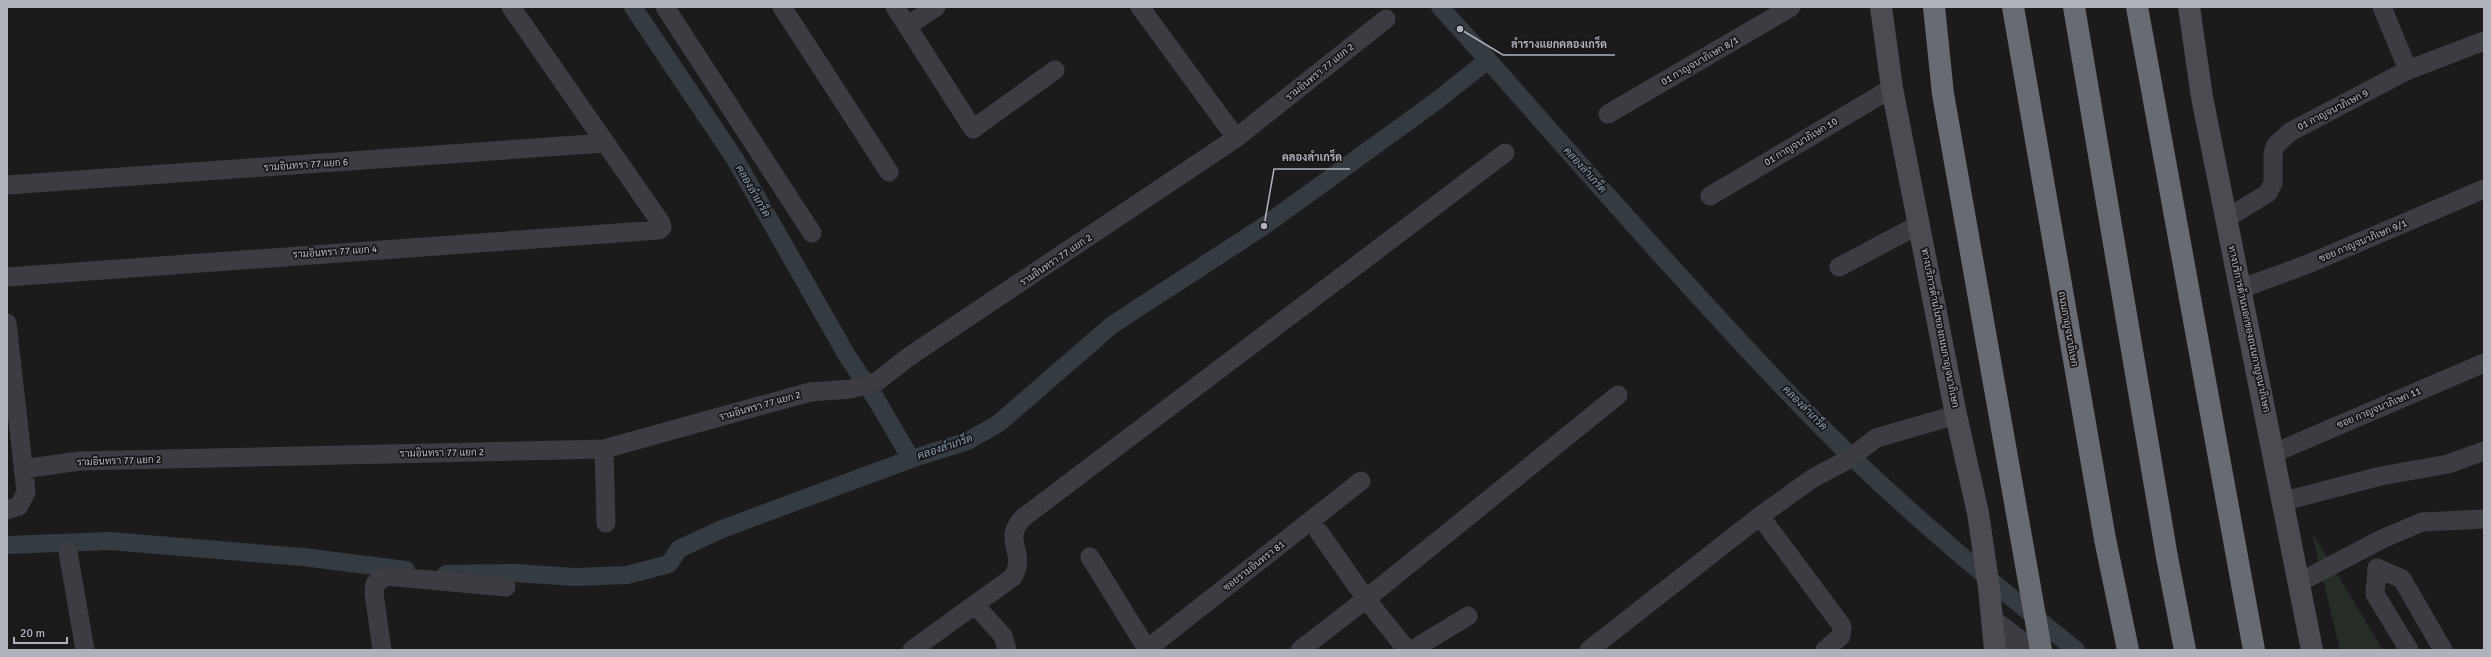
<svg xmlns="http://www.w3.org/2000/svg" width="2491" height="657" viewBox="0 0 2491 657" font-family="Signika,Sarabun,sans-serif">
<rect width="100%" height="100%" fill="#1b1b1d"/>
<!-- green -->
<path fill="#252d26" d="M 2312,534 L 2316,539 L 2383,650 L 2340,650 Z"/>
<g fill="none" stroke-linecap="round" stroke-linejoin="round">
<!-- canal -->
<path stroke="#343c42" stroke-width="18" d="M 633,7 L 735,159 L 846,354 L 876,399 L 911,459 L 968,441 L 999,423 L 1112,325 L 1264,226 L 1435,102 L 1488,60 C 1589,175 1691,291 1797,402 C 1883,492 1979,572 2076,650
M 1440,7 L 1488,60
M 7,545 L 110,541 L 303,557 L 406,570
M 446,574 L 515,573 L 575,577 L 627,575 L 669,564 L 679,549 L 722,529 L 911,459"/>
<!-- minor -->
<path stroke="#3c3d42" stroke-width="19" d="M 665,7 L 812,233
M 782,7 L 889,172
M 895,7 L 973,129 L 1055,70
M 1140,7 L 1236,138
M 2382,7 L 2408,70
M 907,26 L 936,7
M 1608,114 L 1791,7
M 7,185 L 605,143
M 1710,196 L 1892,88
M 2227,218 L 2268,193 L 2273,183 L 2273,153 L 2276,145 L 2290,132 L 2408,70 L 2484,41
M 1839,267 L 1920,224
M 7,277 L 659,230 L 662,227 L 661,223 L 511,7
M 2240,289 L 2308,264 L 2484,189
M 7,323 L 26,492 L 19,506 L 7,510
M 604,449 L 606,523
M 2274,453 L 2484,363
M 23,469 L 79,461 L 604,449 L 810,392 L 851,389 L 878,381 L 907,358 L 1236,138 L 1386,19
M 2284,501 L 2381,476 L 2448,464 L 2484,451
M 1760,516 L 1839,622 L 1842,627 L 1841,636 L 1825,650
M 1319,532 L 1366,599 L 1407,650
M 68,552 L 85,650
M 1090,557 L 1147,649
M 2300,582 L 2382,539 L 2422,522 L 2484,519
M 975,605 L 1003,636 L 1007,650
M 1993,619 L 2034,650
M 1993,637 L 2009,650
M 382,650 L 374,593 L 375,584 L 386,576 L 506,587
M 912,650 L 1013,577 C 1028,551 1000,541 1024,517 L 1505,153
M 1146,650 L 1361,481
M 1300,650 L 1366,599 L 1618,395
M 1412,650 L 1468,616
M 1589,650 L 1760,516 L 1813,478 L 1849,459 L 1876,438 L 1956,415
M 2409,650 L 2375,594 L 2377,568 L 2402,579 L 2443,650"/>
<!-- secondary -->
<path stroke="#4a4c52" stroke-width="22" d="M 1881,7 L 1892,88 L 1956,415 L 1978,513 L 1989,588 L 1995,650
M 2189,7 L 2202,97 L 2312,650"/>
<!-- motorway -->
<path stroke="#696b72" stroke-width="22" d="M 1934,7 L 1943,94 L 2041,650
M 2013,7 L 2105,539 L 2128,650
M 2074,7 L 2167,557 L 2185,650
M 2137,7 L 2254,650"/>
</g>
<g text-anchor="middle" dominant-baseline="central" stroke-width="3.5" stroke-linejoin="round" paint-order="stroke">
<!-- street labels -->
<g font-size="10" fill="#afb2bb" stroke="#161618">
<text transform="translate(1700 61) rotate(-30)">01 กาญจนาภิเษก 8/1</text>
<text transform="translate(1320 72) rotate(-39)">รามอินทรา 77 แยก 2</text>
<text transform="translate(2333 110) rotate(-27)">01 กาญจนาภิเษก 9</text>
<text transform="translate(1801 142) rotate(-31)">01 กาญจนาภิเษก 10</text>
<text transform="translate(306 165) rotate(-4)">รามอินทรา 77 แยก 6</text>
<text transform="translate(2363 241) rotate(-23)">ซอย กาญจนาภิเษก 9/1</text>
<text transform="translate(335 252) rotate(-4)">รามอินทรา 77 แยก 4</text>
<text transform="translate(1056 260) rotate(-34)">รามอินทรา 77 แยก 2</text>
<text transform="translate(1940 328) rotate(79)">ทางบริการด้านในของถนนกาญจนาภิเษก</text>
<text transform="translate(2068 329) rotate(80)">ถนนกาญจนาภิเษก</text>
<text transform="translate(2249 329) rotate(78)">ทางบริการด้านนอกของถนนกาญจนาภิเษก</text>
<text transform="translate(760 406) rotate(-16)">รามอินทรา 77 แยก 2</text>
<text transform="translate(2379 408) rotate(-23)">ซอย กาญจนาภิเษก 11</text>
<text transform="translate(442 453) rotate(-1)">รามอินทรา 77 แยก 2</text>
<text transform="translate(119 461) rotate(-2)">รามอินทรา 77 แยก 2</text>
<text transform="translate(1254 566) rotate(-38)">ซอยรามอินทรา 81</text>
</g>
<!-- water labels -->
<g font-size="11" font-style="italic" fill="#8a9fb2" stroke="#161618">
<text transform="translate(1585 170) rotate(48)">คลองลำเกร็ด</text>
<text transform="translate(753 191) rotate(60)">คลองลำเกร็ด</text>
<text transform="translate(1805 408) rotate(45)">คลองลำเกร็ด</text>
<text transform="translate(945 447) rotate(-19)">คลองลำเกร็ด</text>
</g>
</g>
<!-- callouts -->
<path fill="none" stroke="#afb2bb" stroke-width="1.5" d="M1460 29L1503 55H1615M1264 226L1274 169H1350"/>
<g fill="#afb2bb" stroke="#161618" stroke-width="1.5">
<circle cx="1460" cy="29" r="4"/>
<circle cx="1264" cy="226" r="4"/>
</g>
<g font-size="11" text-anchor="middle" font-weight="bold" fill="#afb2bb" stroke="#161618" stroke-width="3.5" stroke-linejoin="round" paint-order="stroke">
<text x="1559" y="48">ลำรางแยกคลองเกร็ด</text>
<text x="1312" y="161">คลองลำเกร็ด</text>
</g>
<!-- border -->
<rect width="2491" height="657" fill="none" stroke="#afb2bb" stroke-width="16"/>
<!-- scale -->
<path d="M14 637v6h53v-6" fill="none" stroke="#afb2bb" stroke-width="2"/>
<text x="20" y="637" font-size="12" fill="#afb2bb" stroke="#161618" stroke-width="3" paint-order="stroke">20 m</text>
</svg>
